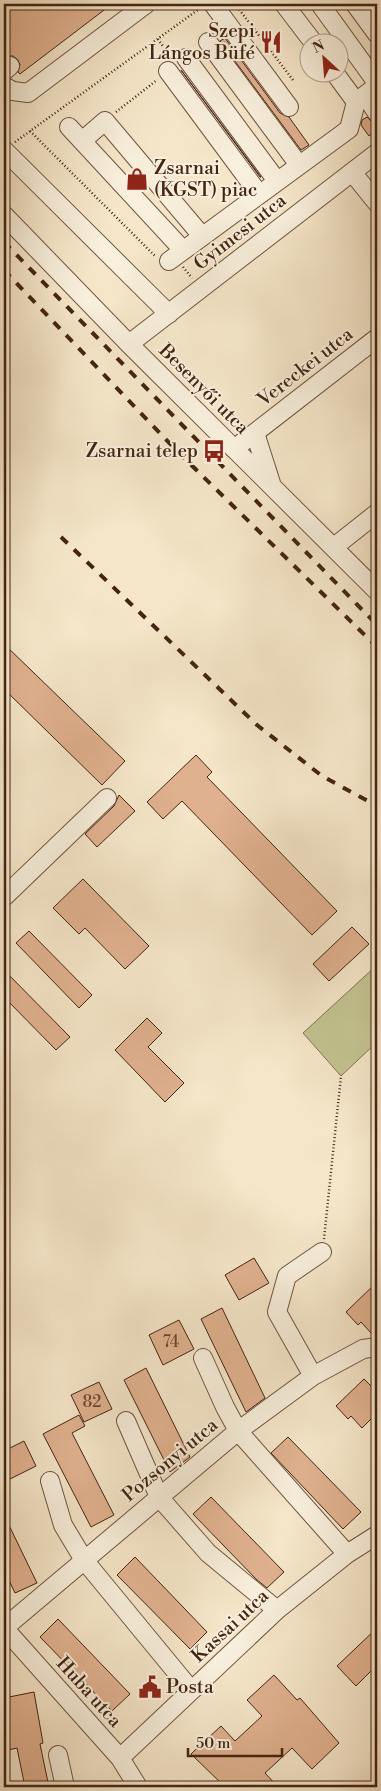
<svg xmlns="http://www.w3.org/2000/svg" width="381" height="1791" viewBox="0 0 381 1791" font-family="'Libre Bodoni',serif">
<rect width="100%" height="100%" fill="#f5e6c9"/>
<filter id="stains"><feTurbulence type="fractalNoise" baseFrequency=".004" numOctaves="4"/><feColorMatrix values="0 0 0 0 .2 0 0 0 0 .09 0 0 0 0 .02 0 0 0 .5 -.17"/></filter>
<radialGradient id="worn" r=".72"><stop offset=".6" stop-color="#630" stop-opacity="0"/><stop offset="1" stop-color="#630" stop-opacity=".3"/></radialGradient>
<!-- green -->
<path fill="#c3c391" stroke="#847452" d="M 377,965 L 377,1042 L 341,1076 L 303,1033 Z"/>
<!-- building -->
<path fill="#e0b18f" stroke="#442413" d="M 4,4 L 112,4 L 20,74 L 18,72 L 20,65 L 18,60 L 13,56 L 7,56 L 4,52 Z
M 225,38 L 280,113 L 289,117 L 309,145 L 301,150 L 220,41 Z
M 181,70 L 261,177 L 260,177 Z
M 367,117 L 372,122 L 377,124 L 377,130 L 369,136 L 361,125 L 362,120 Z
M 4,644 L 125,761 L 102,785 L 4,689 Z
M 196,755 L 212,772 L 207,777 L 337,911 L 312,935 L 182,801 L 163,819 L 147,802 Z
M 119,795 L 135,811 L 97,847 L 85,834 L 114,806 Z
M 83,879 L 149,946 L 125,969 L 85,928 L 79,934 L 53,908 Z
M 352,927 L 369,944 L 329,981 L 313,964 Z
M 29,931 L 92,995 L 79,1008 L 16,943 Z
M 4,970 L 70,1037 L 56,1050 L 4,997 Z
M 147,1018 L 162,1033 L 148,1047 L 184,1083 L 165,1102 L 115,1050 Z
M 254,1258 L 269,1283 L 239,1300 L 225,1275 Z
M 377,1282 L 377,1329 L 372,1334 L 361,1322 L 358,1325 L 346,1312 Z
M 222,1308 L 265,1398 L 246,1412 L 201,1319 Z
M 179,1320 L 194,1349 L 163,1365 L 149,1335 Z
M 146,1368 L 190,1457 L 170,1472 L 124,1380 Z
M 364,1379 L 377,1392 L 377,1413 L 362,1428 L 351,1416 L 348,1419 L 336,1406 Z
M 99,1382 L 112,1409 L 84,1422 L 71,1395 Z
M 79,1415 L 85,1426 L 72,1433 L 114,1515 L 91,1527 L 43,1434 Z
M 288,1437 L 361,1512 L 343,1529 L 271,1453 Z
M 24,1441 L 36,1466 L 4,1482 L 4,1451 Z
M 211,1497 L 284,1572 L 267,1588 L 256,1579 L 193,1514 Z
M 4,1515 L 37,1583 L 15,1593 L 4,1570 Z
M 135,1557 L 207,1632 L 190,1649 L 117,1575 Z
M 58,1619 L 130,1694 L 112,1711 L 40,1637 Z
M 377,1628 L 377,1665 L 356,1686 L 337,1666 Z
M 274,1675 L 297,1700 L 300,1698 L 339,1743 L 312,1769 L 292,1748 L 265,1773 L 278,1787 L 225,1787 L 191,1754 L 221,1726 L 235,1741 L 262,1716 L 247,1700 Z
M 34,1692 L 43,1743 L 40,1744 L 49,1787 L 25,1787 L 17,1748 L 4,1751 L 4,1698 Z"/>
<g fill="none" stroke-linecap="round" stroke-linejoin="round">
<defs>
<path id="minor" d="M 213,4 L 289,107
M 284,4 L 313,42
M 320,4 L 377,83
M 355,4 L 377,34
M 208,42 L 299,165
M 186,58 L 277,181
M 4,71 L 10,66
M 168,71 L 259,194
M 334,72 L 356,102
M 4,86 L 13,91 L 28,93 L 146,4
M 365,95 L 377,113
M 69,127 L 183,250
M 82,141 L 105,121 L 202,236
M 4,150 L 169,314
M 352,172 L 377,203
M 4,215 L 129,344 L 377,591
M 169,261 L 349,129 L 356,102 L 377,86
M 129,344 L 377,153
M 255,433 L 271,483
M 234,449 L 377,338
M 334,547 L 377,513
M 4,897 L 107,798
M 203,1358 L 225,1407 L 238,1431 L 347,1554
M 313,1376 L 277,1312 L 287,1276 L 322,1252
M 126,1421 L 159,1497 L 208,1553 L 277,1610
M 50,1481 L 63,1525 L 84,1560 L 191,1690
M 4,1628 L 238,1431 L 313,1376 L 363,1349 L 377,1347
M 4,1628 L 120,1758 L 138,1787
M 58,1755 L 65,1787
M 120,1758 L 277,1610 L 347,1554 L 377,1535"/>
</defs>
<!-- minor casing -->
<use href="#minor" stroke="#705440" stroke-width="20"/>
<!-- path -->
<path stroke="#442413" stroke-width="2.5" stroke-dasharray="1 2.5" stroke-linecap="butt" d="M 235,4 L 293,80
M 158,39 L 171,58
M 116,112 L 157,80
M 30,131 L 156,257
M 15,142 L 199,9
M 183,267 L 192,278
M 324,1239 L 341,1076"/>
<!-- minor -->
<use href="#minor" stroke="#f8efdc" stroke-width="18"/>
<!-- rail -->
<path stroke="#442413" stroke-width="4" stroke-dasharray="9 9" stroke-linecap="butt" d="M 4,242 L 377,625
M 4,270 L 174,448 L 377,647
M 61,537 L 257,725 L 322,776 L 377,806"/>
</g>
<!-- icons -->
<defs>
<symbol id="restaurant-bare" viewBox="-9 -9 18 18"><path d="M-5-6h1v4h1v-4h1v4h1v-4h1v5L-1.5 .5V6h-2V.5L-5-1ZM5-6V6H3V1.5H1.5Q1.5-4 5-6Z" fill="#8f2418" stroke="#f8efdc" stroke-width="2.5" paint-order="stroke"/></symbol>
<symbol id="shop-bare" viewBox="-9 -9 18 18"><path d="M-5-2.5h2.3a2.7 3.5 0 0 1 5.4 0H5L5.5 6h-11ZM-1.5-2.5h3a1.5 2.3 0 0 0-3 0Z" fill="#8f2418" stroke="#f8efdc" stroke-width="2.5" paint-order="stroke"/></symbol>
<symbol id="bus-bare" viewBox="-9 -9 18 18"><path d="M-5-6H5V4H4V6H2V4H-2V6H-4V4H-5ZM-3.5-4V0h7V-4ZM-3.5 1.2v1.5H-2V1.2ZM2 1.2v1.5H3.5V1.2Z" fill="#8f2418" stroke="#f8efdc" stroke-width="2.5" paint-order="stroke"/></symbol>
<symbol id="civic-bare" viewBox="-9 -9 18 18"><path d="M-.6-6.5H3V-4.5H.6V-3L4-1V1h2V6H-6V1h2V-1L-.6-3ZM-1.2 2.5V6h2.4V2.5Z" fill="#8f2418" stroke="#f8efdc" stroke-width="2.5" paint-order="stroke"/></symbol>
</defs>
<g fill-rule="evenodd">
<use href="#restaurant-bare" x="255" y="26" width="32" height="32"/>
<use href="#shop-bare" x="121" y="163" width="32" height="32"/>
<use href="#bus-bare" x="198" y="435" width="32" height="32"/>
<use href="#civic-bare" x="134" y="1671" width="32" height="32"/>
</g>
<g text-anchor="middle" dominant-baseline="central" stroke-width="4" stroke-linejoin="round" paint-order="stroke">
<!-- number labels -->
<g font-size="16" fill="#6b4732">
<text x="171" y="1342">74</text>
<text x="92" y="1402">82</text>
</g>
<!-- poi labels -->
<g font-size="19" fill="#442413" stroke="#f8efdc" text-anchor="end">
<text x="255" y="31">Szepi<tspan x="255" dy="22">Lángos Büfé</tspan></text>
<text x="154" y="168" text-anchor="start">Zsarnai<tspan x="154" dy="22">(KGST) piac</tspan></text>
<text x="198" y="451">Zsarnai telep</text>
<text x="166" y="1687" text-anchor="start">Posta</text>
</g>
<!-- street labels -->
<g font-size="19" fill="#442413" stroke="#f8efdc">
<text transform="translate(240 232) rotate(-38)">Gyimesi utca</text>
<text transform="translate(305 367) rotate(-38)">Vereckei utca</text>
<text transform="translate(204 389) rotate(45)">Besenyői utca</text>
<text transform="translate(170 1460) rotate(-40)">Pozsonyi utca</text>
<text transform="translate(230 1626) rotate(-43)">Kassai utca</text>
<text transform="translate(89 1692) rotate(48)">Huba utca</text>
</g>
</g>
<!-- margin -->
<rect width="381" height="1791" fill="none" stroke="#f5e6c9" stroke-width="20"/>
<rect x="5" y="5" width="371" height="1781" fill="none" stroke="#442413" stroke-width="2.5"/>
<rect x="10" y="10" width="361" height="1771" fill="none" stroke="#442413"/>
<!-- north arrow -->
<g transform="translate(324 58) rotate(334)"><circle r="24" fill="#f8efdc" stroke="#b09e8c"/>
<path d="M0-4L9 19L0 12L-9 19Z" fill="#8f2418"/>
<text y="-8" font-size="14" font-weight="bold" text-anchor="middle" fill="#442413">N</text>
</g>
<!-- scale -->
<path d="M188 1748v8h94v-8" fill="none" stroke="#442413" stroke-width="2.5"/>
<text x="196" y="1748" font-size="15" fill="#442413" stroke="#f8efdc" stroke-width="4" paint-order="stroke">50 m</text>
<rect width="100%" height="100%" filter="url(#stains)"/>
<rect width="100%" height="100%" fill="url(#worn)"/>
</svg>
